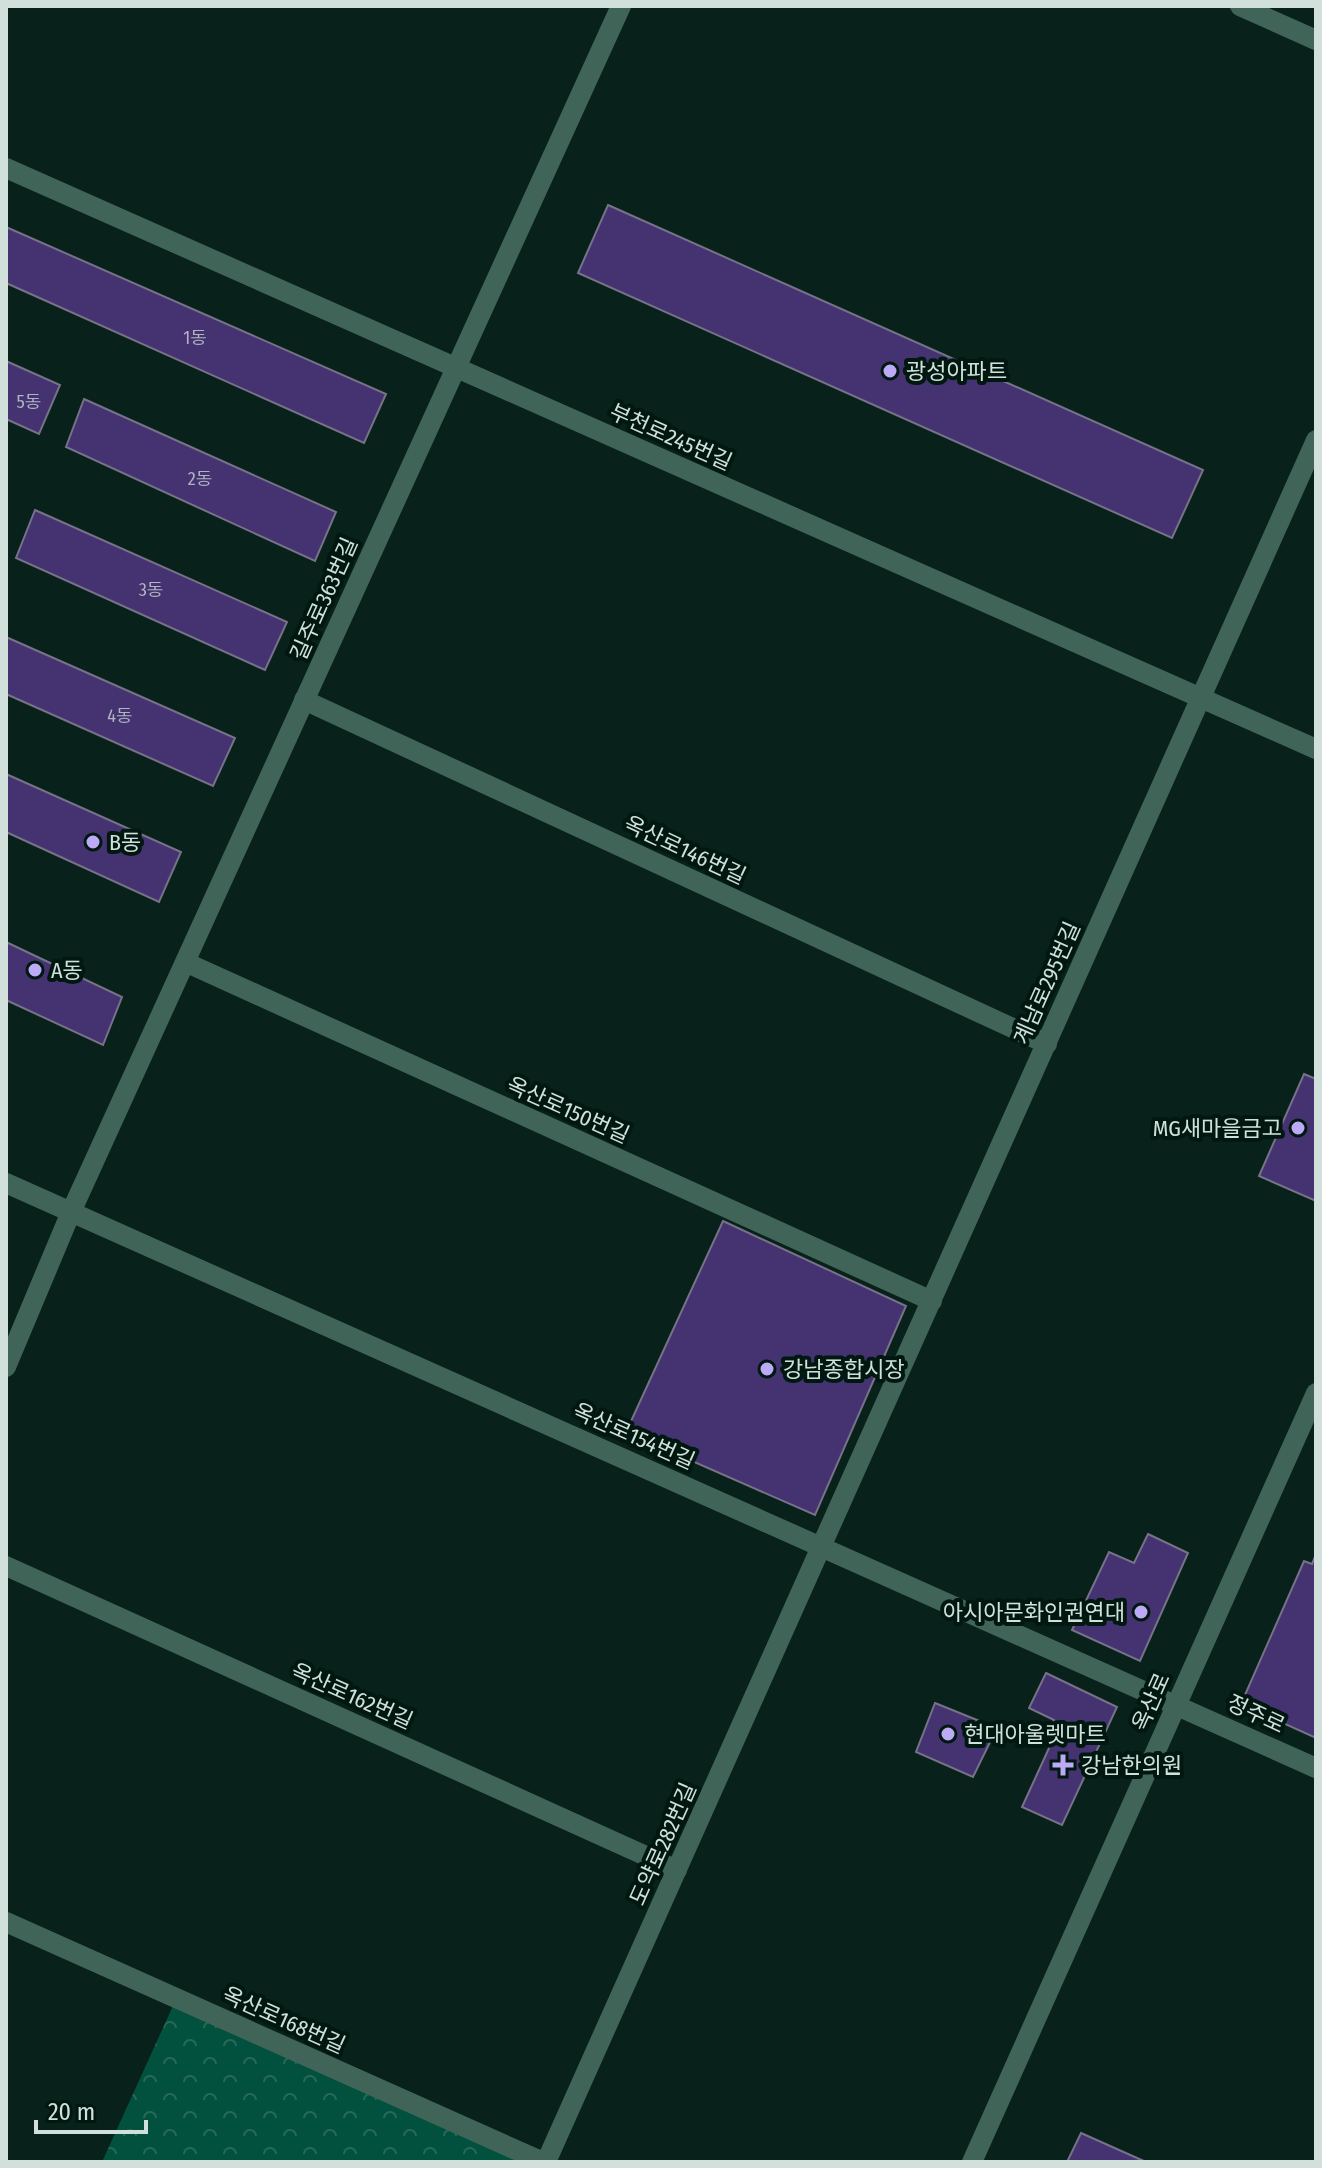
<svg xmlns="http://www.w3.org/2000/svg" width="1322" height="2168" viewBox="0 0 1322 2168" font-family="'Fira Sans Condensed','Noto Sans KR',sans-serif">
<defs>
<pattern id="park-crowns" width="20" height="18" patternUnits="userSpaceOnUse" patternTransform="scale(2)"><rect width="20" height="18" fill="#02503e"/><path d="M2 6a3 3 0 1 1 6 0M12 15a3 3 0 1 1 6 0" fill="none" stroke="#266959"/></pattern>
</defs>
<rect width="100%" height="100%" fill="#08211a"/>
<!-- park -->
<path fill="url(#park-crowns)" d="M 177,1997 L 543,2162 L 102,2162 Z"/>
<!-- building -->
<path fill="#453270" stroke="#767288" stroke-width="2" d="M 608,205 L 1203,470 L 1172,538 L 578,273 Z
M 6,227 L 386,394 L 364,443 L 6,283 Z
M 6,361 L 60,385 L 39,434 L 6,419 Z
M 84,399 L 336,512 L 315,561 L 66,447 Z
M 35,510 L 287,622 L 265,670 L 16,558 Z
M 6,637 L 235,738 L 213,786 L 6,694 Z
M 6,774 L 181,852 L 159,902 L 6,832 Z
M 6,942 L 122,997 L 103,1045 L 6,1000 Z
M 1304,1074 L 1316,1079 L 1316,1201 L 1259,1176 Z
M 723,1221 L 906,1306 L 815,1515 L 626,1432 Z
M 1148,1534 L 1188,1553 L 1140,1661 L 1072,1630 L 1109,1552 L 1134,1563 Z
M 1316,1554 L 1316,1738 L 1241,1704 L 1304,1561 L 1312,1564 Z
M 1046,1673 L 1117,1707 L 1062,1825 L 1022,1807 L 1055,1735 L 1048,1732 L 1054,1720 L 1029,1708 Z
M 935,1703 L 997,1728 L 973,1777 L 916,1752 Z
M 1081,2133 L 1146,2162 L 1067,2162 Z"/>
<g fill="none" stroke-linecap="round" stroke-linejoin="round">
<!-- minor -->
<path stroke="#406457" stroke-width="20" d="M 1240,6 L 1316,40
M 6,168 L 1316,749
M 304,700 L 1047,1044
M 185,962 L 932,1301
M 6,1183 L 1316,1768
M 6,1367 L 71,1212 L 621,6
M 6,1566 L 677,1870
M 6,1922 L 543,2162
M 546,2162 L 1316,440
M 972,2162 L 1316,1393"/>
</g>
<!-- markers -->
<g fill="#bcaaf6" stroke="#011811" stroke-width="3">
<circle cx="890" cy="371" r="8"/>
<circle cx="93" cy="842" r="8"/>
<circle cx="35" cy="970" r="8"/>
<circle cx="1298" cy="1128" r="8"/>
<circle cx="767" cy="1369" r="8"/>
<circle cx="1141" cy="1612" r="8"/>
<circle cx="948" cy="1734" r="8"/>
<path d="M1059 1753h8v8h8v8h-8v8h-8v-8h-8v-8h8z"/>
</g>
<g text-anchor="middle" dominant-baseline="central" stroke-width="8" stroke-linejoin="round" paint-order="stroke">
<!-- number labels -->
<g font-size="18" fill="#aeb4c0">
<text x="195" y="338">1동</text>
<text x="29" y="402">5동</text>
<text x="200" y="479">2동</text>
<text x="151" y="590">3동</text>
<text x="120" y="716">4동</text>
</g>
<!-- poi labels -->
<g font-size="22" fill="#d1e0da" stroke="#011811" text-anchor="start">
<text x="906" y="371">광성아파트</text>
<text x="109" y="842">B동</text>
<text x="51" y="970">A동</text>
<text x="1282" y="1128" text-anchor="end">MG새마을금고</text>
<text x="783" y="1369">강남종합시장</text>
<text x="1125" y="1612" text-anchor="end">아시아문화인권연대</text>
<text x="964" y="1734">현대아울렛마트</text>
<text x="1081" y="1765">강남한의원</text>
</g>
<!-- street labels -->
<g font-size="22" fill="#d1e0da" stroke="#011811">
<text transform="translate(671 437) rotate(24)">부천로245번길</text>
<text transform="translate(324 599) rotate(-66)">길주로363번길</text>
<text transform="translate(685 850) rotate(25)">옥산로146번길</text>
<text transform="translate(1047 983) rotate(-66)">계남로295번길</text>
<text transform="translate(568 1110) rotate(24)">옥산로150번길</text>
<text transform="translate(634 1436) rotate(24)">옥산로154번길</text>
<text transform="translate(352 1696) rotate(24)">옥산로162번길</text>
<text transform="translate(1151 1702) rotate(-66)">옥산로</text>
<text transform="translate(1256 1714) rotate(25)">정주로</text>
<text transform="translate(663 1844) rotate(-66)">도약로282번길</text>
<text transform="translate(284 2020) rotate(24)">옥산로168번길</text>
</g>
</g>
<!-- border -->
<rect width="1322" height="2168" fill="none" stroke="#d1e0da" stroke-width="16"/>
<!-- scale -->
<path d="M36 2120v12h110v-12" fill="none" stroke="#d1e0da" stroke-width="4"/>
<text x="48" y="2120" font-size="24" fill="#d1e0da" stroke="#011811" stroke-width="6" paint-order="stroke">20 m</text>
</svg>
